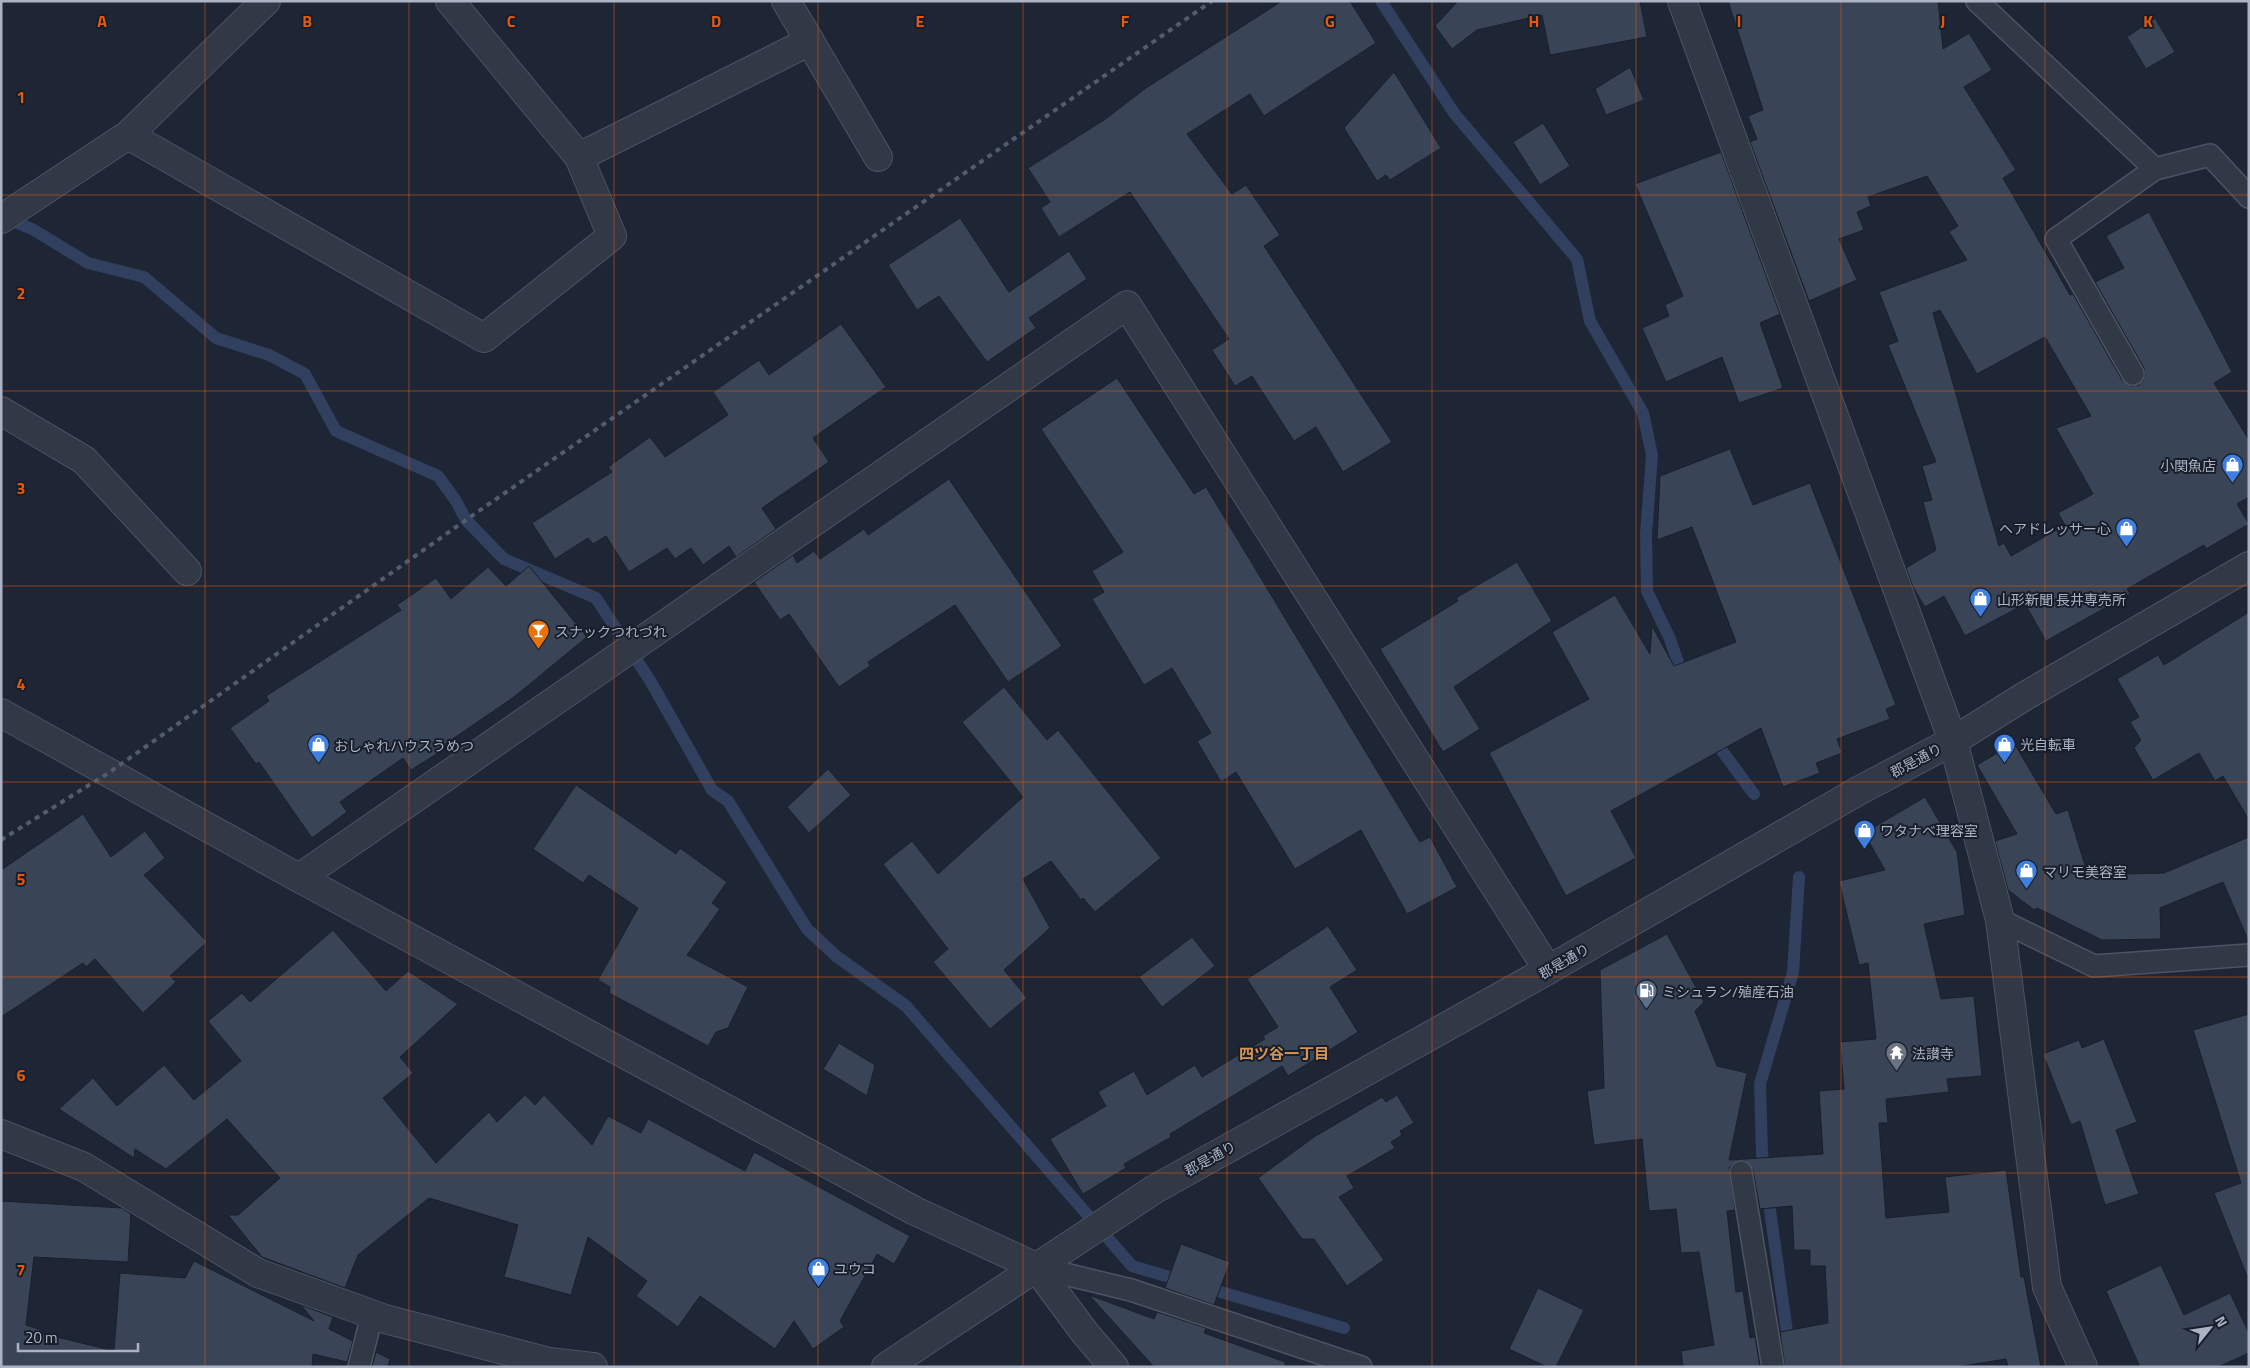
<svg xmlns="http://www.w3.org/2000/svg" width="2250" height="1368" viewBox="0 0 2250 1368" font-family="'Titillium Web','Noto Sans JP',sans-serif">
<rect width="100%" height="100%" fill="#1e2636"/>
<g fill="none" stroke-linecap="round" stroke-linejoin="round">
<!-- stream -->
<path stroke="#30405e" stroke-width="12" d="M 1381,1 L 1454,113 L 1577,259 L 1590,321 L 1643,413 L 1652,455 L 1646,534 L 1647,591 L 1670,639 L 1684,680
M 4,217 L 34,230 L 88,263 L 144,277 L 216,338 L 269,355 L 305,374 L 336,431 L 438,476 L 456,501 L 466,520 L 504,559 L 596,598 L 651,682 L 712,790 L 728,801 L 807,929 L 836,956 L 906,1006 L 1132,1266 L 1344,1328
M 1711,736 L 1754,794
M 1789,1346 L 1762,1153 L 1760,1084 L 1793,972 L 1799,877"/>
</g>
<!-- building -->
<path fill="#394457" stroke="#19202c" fill-rule="evenodd" d="M 1282,1 L 1350,1 L 1376,43 L 1264,116 L 1250,94 L 1187,134 L 1232,194 L 1246,185 L 1280,235 L 1264,246 L 1392,442 L 1343,472 L 1316,427 L 1294,441 L 1252,376 L 1235,386 L 1212,350 L 1229,339 L 1130,192 L 1059,237 L 1041,208 L 1050,202 L 1028,168 L 1104,120 L 1146,88 Z
M 1458,1 L 1640,1 L 1647,37 L 1550,55 L 1542,15 L 1477,30 L 1452,49 L 1435,26 Z
M 1728,1 L 1938,1 L 1943,49 L 1969,33 L 1992,70 L 1964,87 L 2016,170 L 2003,178 L 2070,295 L 2073,294 L 2122,380 L 2132,386 L 2139,385 L 2143,381 L 2145,375 L 2144,368 L 2095,282 L 2124,268 L 2106,236 L 2149,212 L 2232,372 L 2214,383 L 2249,440 L 2249,497 L 2237,504 L 2249,524 L 2206,549 L 2204,545 L 2127,589 L 2130,594 L 2046,641 L 2025,604 L 1965,636 L 1944,596 L 1925,607 L 1913,587 L 1906,568 L 1936,550 L 1923,502 L 1932,500 L 1922,466 L 1936,462 L 1888,345 L 1898,341 L 1879,292 L 1967,260 L 1949,232 L 1958,226 L 1927,176 L 1868,197 L 1871,206 L 1857,212 L 1864,230 L 1839,239 L 1857,280 L 1809,301 L 1750,142 L 1757,139 L 1748,116 L 1763,110 ZM 1940,310 L 1977,374 L 2045,337 L 2091,416 L 2056,428 L 2093,494 L 2058,513 L 2065,525 L 2011,556 L 2004,543 L 1999,546 L 1933,313 Z
M 2155,18 L 2175,52 L 2146,69 L 2127,37 Z
M 1630,67 L 1644,100 L 1606,115 L 1595,89 Z
M 1394,72 L 1441,148 L 1390,180 L 1386,175 L 1377,181 L 1344,128 Z
M 1543,123 L 1570,166 L 1540,185 L 1513,142 Z
M 1721,152 L 1780,314 L 1760,323 L 1783,388 L 1739,403 L 1722,357 L 1666,382 L 1642,328 L 1669,316 L 1665,305 L 1683,296 L 1635,184 Z
M 960,218 L 1009,292 L 1069,251 L 1087,279 L 1029,318 L 1036,328 L 987,362 L 939,296 L 917,310 L 888,265 Z
M 841,324 L 886,387 L 813,438 L 829,462 L 762,508 L 776,529 L 736,557 L 729,546 L 703,565 L 691,548 L 675,559 L 667,548 L 629,572 L 606,536 L 593,544 L 588,538 L 555,559 L 532,523 L 612,472 L 608,467 L 650,437 L 665,457 L 728,415 L 713,392 L 759,360 L 769,375 Z
M 1117,378 L 1194,494 L 1206,487 L 1420,842 L 1430,837 L 1457,887 L 1407,914 L 1361,830 L 1295,869 L 1236,772 L 1221,782 L 1197,741 L 1211,733 L 1172,668 L 1144,685 L 1092,599 L 1104,592 L 1092,571 L 1123,552 L 1041,429 Z
M 1730,449 L 1753,505 L 1810,483 L 1896,705 L 1886,709 L 1890,719 L 1837,739 L 1842,753 L 1816,763 L 1820,773 L 1783,787 L 1761,728 L 1611,811 L 1636,858 L 1566,896 L 1489,753 L 1589,699 L 1552,632 L 1615,595 L 1650,654 L 1652,626 L 1674,666 L 1736,642 L 1692,527 L 1657,540 L 1660,476 Z
M 949,479 L 1062,646 L 1008,682 L 955,605 L 868,662 L 870,666 L 839,687 L 789,614 L 780,620 L 754,582 L 793,555 L 797,563 L 814,551 L 820,559 L 864,529 L 868,535 Z
M 1517,562 L 1552,621 L 1454,687 L 1480,729 L 1443,752 L 1380,649 L 1458,601 L 1456,598 Z
M 529,566 L 587,637 L 514,697 L 441,747 L 443,750 L 411,770 L 403,758 L 340,802 L 347,812 L 312,838 L 259,762 L 256,764 L 230,728 L 269,701 L 266,696 L 401,610 L 397,605 L 436,578 L 451,599 L 488,567 L 506,586 Z
M 2249,612 L 2249,820 L 2223,776 L 2215,781 L 2199,753 L 2153,780 L 2134,748 L 2141,740 L 2130,722 L 2139,717 L 2117,679 L 2158,655 L 2164,665 Z
M 1004,687 L 1047,740 L 1058,730 L 1161,858 L 1095,912 L 1083,898 L 1081,900 L 1051,861 L 1023,879 L 1050,928 L 1004,970 L 1027,998 L 990,1029 L 933,962 L 948,949 L 883,864 L 912,841 L 938,874 L 1023,797 L 962,722 Z
M 2014,743 L 2056,814 L 2068,810 L 2088,875 L 2164,873 L 2249,837 L 2249,942 L 2223,882 L 2160,908 L 2161,939 L 2102,940 L 2037,908 L 2034,910 L 2008,890 L 1995,841 L 2017,834 L 1977,765 Z
M 828,769 L 851,795 L 809,833 L 787,807 Z
M 576,785 L 676,854 L 680,848 L 727,882 L 712,903 L 720,909 L 687,955 L 748,987 L 728,1028 L 716,1032 L 708,1046 L 609,993 L 610,987 L 598,980 L 638,908 L 589,875 L 583,883 L 533,849 Z
M 1925,797 L 1957,852 L 1965,915 L 1924,924 L 1941,999 L 1974,996 L 1982,1076 L 1947,1079 L 1949,1092 L 1886,1099 L 1888,1123 L 1879,1123 L 1886,1218 L 1949,1212 L 1945,1177 L 2006,1170 L 2021,1277 L 2024,1277 L 2041,1367 L 2008,1367 L 2006,1359 L 1956,1367 L 1785,1367 L 1780,1332 L 1828,1323 L 1825,1266 L 1810,1266 L 1810,1250 L 1794,1250 L 1792,1206 L 1760,1209 L 1753,1170 L 1746,1161 L 1739,1160 L 1733,1163 L 1729,1168 L 1735,1210 L 1727,1211 L 1736,1292 L 1743,1291 L 1750,1338 L 1755,1337 L 1760,1367 L 1683,1367 L 1681,1351 L 1714,1345 L 1699,1252 L 1681,1253 L 1676,1209 L 1649,1211 L 1642,1139 L 1594,1145 L 1587,1091 L 1604,1088 L 1600,970 L 1667,934 L 1704,1002 L 1695,1011 L 1717,1066 L 1747,1073 L 1729,1160 L 1823,1154 L 1819,1091 L 1844,1089 L 1840,1042 L 1876,1039 L 1868,963 L 1859,965 L 1839,881 L 1885,870 L 1864,833 Z
M 83,814 L 111,857 L 145,831 L 165,858 L 144,875 L 207,942 L 170,976 L 176,982 L 143,1013 L 95,959 L 86,967 L 83,963 L 1,1017 L 1,870 Z
M 1328,926 L 1357,970 L 1330,987 L 1358,1032 L 1288,1076 L 1282,1066 L 1170,1134 L 1171,1137 L 1124,1164 L 1126,1168 L 1083,1194 L 1050,1139 L 1106,1106 L 1098,1092 L 1134,1071 L 1147,1095 L 1195,1065 L 1202,1077 L 1265,1039 L 1263,1036 L 1278,1027 L 1247,979 Z
M 333,930 L 386,991 L 408,971 L 458,1004 L 400,1057 L 413,1073 L 383,1098 L 436,1163 L 489,1112 L 497,1122 L 525,1095 L 535,1105 L 544,1095 L 592,1145 L 608,1116 L 641,1133 L 648,1119 L 745,1171 L 754,1152 L 910,1236 L 894,1264 L 877,1254 L 840,1321 L 844,1327 L 813,1349 L 794,1321 L 775,1349 L 700,1296 L 678,1327 L 636,1296 L 647,1281 L 588,1237 L 571,1295 L 504,1277 L 518,1225 L 429,1198 L 358,1255 L 345,1288 L 262,1257 L 228,1215 L 238,1215 L 280,1178 L 227,1119 L 166,1169 L 135,1149 L 134,1158 L 59,1109 L 93,1078 L 117,1106 L 164,1065 L 194,1100 L 241,1061 L 208,1021 L 242,993 L 250,1002 Z
M 1192,937 L 1215,966 L 1162,1007 L 1139,977 Z
M 2249,1014 L 2249,1276 L 2247,1276 L 2214,1193 L 2241,1183 L 2193,1030 Z
M 2104,1039 L 2137,1122 L 2116,1130 L 2139,1194 L 2105,1205 L 2080,1121 L 2071,1125 L 2043,1054 L 2079,1040 L 2082,1048 Z
M 839,1043 L 875,1065 L 867,1096 L 823,1069 Z
M 1397,1095 L 1414,1123 L 1400,1131 L 1402,1135 L 1391,1142 L 1395,1148 L 1347,1176 L 1354,1188 L 1339,1197 L 1384,1260 L 1347,1286 L 1314,1239 L 1302,1239 L 1258,1178 L 1314,1137 L 1382,1097 L 1386,1102 Z
M 1,1201 L 122,1208 L 131,1214 L 128,1262 L 34,1257 L 26,1325 L 42,1330 L 41,1333 L 114,1351 L 120,1273 L 185,1278 L 194,1261 L 314,1321 L 301,1305 L 333,1317 L 329,1329 L 353,1341 L 347,1362 L 313,1354 L 312,1367 L 1,1367 Z
M 1181,1244 L 1230,1262 L 1214,1305 L 1165,1288 Z
M 2161,1265 L 2184,1315 L 2230,1293 L 2249,1333 L 2249,1353 L 2218,1367 L 2140,1367 L 2106,1291 Z
M 1538,1288 L 1584,1310 L 1556,1367 L 1547,1367 L 1509,1349 Z
M 1089,1295 L 1154,1319 L 1157,1312 L 1206,1328 L 1204,1333 L 1285,1362 L 1285,1367 L 1154,1367 Z
M 376,1352 L 390,1359 L 388,1367 L 372,1367 Z"/>
<g fill="none" stroke-linecap="round" stroke-linejoin="round">
<defs>
<path id="service" d="M 1977,1 L 2155,169
M 2133,374 L 2056,239 L 2155,169 L 2210,155 L 2249,197
M 2000,920 L 2094,966 L 2249,955
M 1741,1172 L 1773,1367
M 1036,1267 L 1131,1290 L 1361,1367
M 359,1367 L 372,1315"/>
<path id="minor" d="M 786,1 L 878,157
M 1682,1 L 1953,741 L 2000,920 L 2047,1287 L 2083,1367
M 128,135 L 484,338 L 612,236 L 579,157 L 450,1
M 579,157 L 810,41
M 1,219 L 128,135 L 266,1
M 1,411 L 84,460 L 187,571
M 299,878 L 1127,305 L 1548,970
M 1,1134 L 84,1167 L 258,1273 L 385,1319 L 549,1362 L 593,1367"/>
<path id="tertiary" d="M 1,713 L 299,878 L 915,1211 L 1036,1267 L 1085,1333 L 1114,1367
M 886,1367 L 1155,1189 L 1548,970 L 1860,790 L 1953,741 L 2025,696 L 2249,566"/>
</defs>
<!-- service casing -->
<use href="#service" stroke="#4c5362" stroke-width="24"/>
<!-- minor casing -->
<use href="#minor" stroke="#4c5362" stroke-width="30"/>
<!-- tertiary casing -->
<use href="#tertiary" stroke="#4c5362" stroke-width="30"/>
<!-- service -->
<use href="#service" stroke="#313846" stroke-width="21"/>
<!-- minor -->
<use href="#minor" stroke="#313846" stroke-width="28"/>
<!-- tertiary -->
<use href="#tertiary" stroke="#313846" stroke-width="28"/>
<!-- rail -->
<path stroke="#535c6e" stroke-width="4" stroke-dasharray="5 5" stroke-linecap="butt" d="M 1,840 L 110,772 L 466,520 L 1212,1"/>
</g>
<!-- grid -->
<path fill="none" stroke="#e8590c" stroke-width="1" stroke-opacity="0.55" d="M 205,1 L 205,1367M 409,1 L 409,1367M 614,1 L 614,1367M 818,1 L 818,1367M 1023,1 L 1023,1367M 1227,1 L 1227,1367M 1432,1 L 1432,1367M 1636,1 L 1636,1367M 1841,1 L 1841,1367M 2045,1 L 2045,1367M 1,195 L 2249,195M 1,391 L 2249,391M 1,586 L 2249,586M 1,782 L 2249,782M 1,977 L 2249,977M 1,1173 L 2249,1173"/>
<!-- icons -->
<defs>
<symbol id="shop-pin" viewBox="-11 -11 22 30"><path d="M0 17L-7.5 6A9.5 9.5 0 1 1 7.5 6Z" fill="#3f7fe0" stroke="#171e2a"/><path d="M-5-2.5h2.3a2.7 3.5 0 0 1 5.4 0H5L5.5 6h-11ZM-1.5-2.5h3a1.5 2.3 0 0 0-3 0Z" fill="#fff"/></symbol>
<symbol id="bar-pin" viewBox="-11 -11 22 30"><path d="M0 17L-7.5 6A9.5 9.5 0 1 1 7.5 6Z" fill="#e8710a" stroke="#171e2a"/><path d="M-6-5H6L.8 .8V4.5H3.5V6h-7V4.5H-.8V.8Z" fill="#fff"/></symbol>
<symbol id="fuel-pin" viewBox="-11 -11 22 30"><path d="M0 17L-7.5 6A9.5 9.5 0 1 1 7.5 6Z" fill="#5c6f8a" stroke="#171e2a"/><path d="M-5.5-6h7V0h2V4h1.3V-2.5L3-4.5l.8-.8L6-3V5H2.5V1h-1V6h-7ZM-4.2-4.7v3.2H.2V-4.7Z" fill="#fff"/></symbol>
<symbol id="temple-pin" viewBox="-11 -11 22 30"><path d="M0 17L-7.5 6A9.5 9.5 0 1 1 7.5 6Z" fill="#6b7280" stroke="#171e2a"/><path d="M0-6L5-2H3V0L6.5 2.5H4V6H1.5V3h-3V6H-4V2.5H-6.5L-3 0V-2H-5Z" fill="#fff"/></symbol>
</defs>
<g fill-rule="evenodd">
<use href="#shop-pin" x="2220" y="452" width="25" height="34"/>
<use href="#shop-pin" x="2114" y="516" width="25" height="34"/>
<use href="#shop-pin" x="1968" y="586" width="25" height="34"/>
<use href="#bar-pin" x="526" y="618" width="25" height="34"/>
<use href="#shop-pin" x="1992" y="732" width="25" height="34"/>
<use href="#shop-pin" x="306" y="732" width="25" height="34"/>
<use href="#shop-pin" x="1852" y="818" width="25" height="34"/>
<use href="#shop-pin" x="2014" y="858" width="25" height="34"/>
<use href="#fuel-pin" x="1634" y="978" width="25" height="34"/>
<use href="#temple-pin" x="1884" y="1040" width="25" height="34"/>
<use href="#shop-pin" x="806" y="1256" width="25" height="34"/>
</g>
<g text-anchor="middle" dominant-baseline="central" stroke-width="4" stroke-linejoin="round" paint-order="stroke">
<!-- poi labels -->
<g font-size="14" fill="#abb3c4" stroke="#171e2a" text-anchor="start">
<text x="2216" y="465" text-anchor="end">小関魚店</text>
<text x="2111" y="528" text-anchor="end">ヘアドレッサー心</text>
<text x="1997" y="599">山形新聞 長井専売所</text>
<text x="555" y="631">スナックつれづれ</text>
<text x="2020" y="744">光自転車</text>
<text x="334" y="745">おしゃれハウスうめつ</text>
<text x="1880" y="830">ワタナベ理容室</text>
<text x="2043" y="871">マリモ美容室</text>
<text x="1662" y="991">ミシュラン/殖産石油</text>
<text x="1912" y="1053">法讃寺</text>
<text x="834" y="1268">ユウコ</text>
</g>
<!-- street labels -->
<g font-size="14" fill="#abb3c4" stroke="#171e2a">
<text transform="translate(1916 760) rotate(-28)">郡是通り</text>
<text transform="translate(1564 961) rotate(-30)">郡是通り</text>
<text transform="translate(1210 1158) rotate(-29)">郡是通り</text>
</g>
<!-- neighbourhood labels -->
<g font-size="15" font-weight="bold" fill="#d79453" stroke="#171e2a">
<text x="1284" y="1053">四ツ谷一丁目</text>
</g>
</g>
<g font-size="16" text-anchor="middle" font-weight="bold" fill="#e8590c" stroke="#171e2a" stroke-width="4" stroke-linejoin="round" paint-order="stroke">
<text x="102" y="27">A</text>
<text x="307" y="27">B</text>
<text x="511" y="27">C</text>
<text x="716" y="27">D</text>
<text x="920" y="27">E</text>
<text x="1125" y="27">F</text>
<text x="1330" y="27">G</text>
<text x="1534" y="27">H</text>
<text x="1739" y="27">I</text>
<text x="1943" y="27">J</text>
<text x="2148" y="27">K</text>
<text x="21" y="103">1</text>
<text x="21" y="299">2</text>
<text x="21" y="494">3</text>
<text x="21" y="690">4</text>
<text x="21" y="885">5</text>
<text x="21" y="1081">6</text>
<text x="21" y="1276">7</text>
</g>
<!-- border -->
<rect width="2250" height="1368" fill="none" stroke="#abb3c4" stroke-width="5"/>
<!-- north arrow -->
<g transform="translate(2210 1328) rotate(60)" stroke="#171e2a" stroke-width="4" paint-order="stroke">
<path d="M0-4L9 19L0 12L-9 19Z" fill="#abb3c4"/>
<text y="-8" font-size="14" font-weight="bold" text-anchor="middle" fill="#abb3c4">N</text>
</g>
<!-- scale -->
<path d="M18 1343v8h120v-8" fill="none" stroke="#abb3c4" stroke-width="2.5"/>
<text x="25" y="1343" font-size="15" fill="#abb3c4" stroke="#171e2a" stroke-width="4" paint-order="stroke">20 m</text>
</svg>
